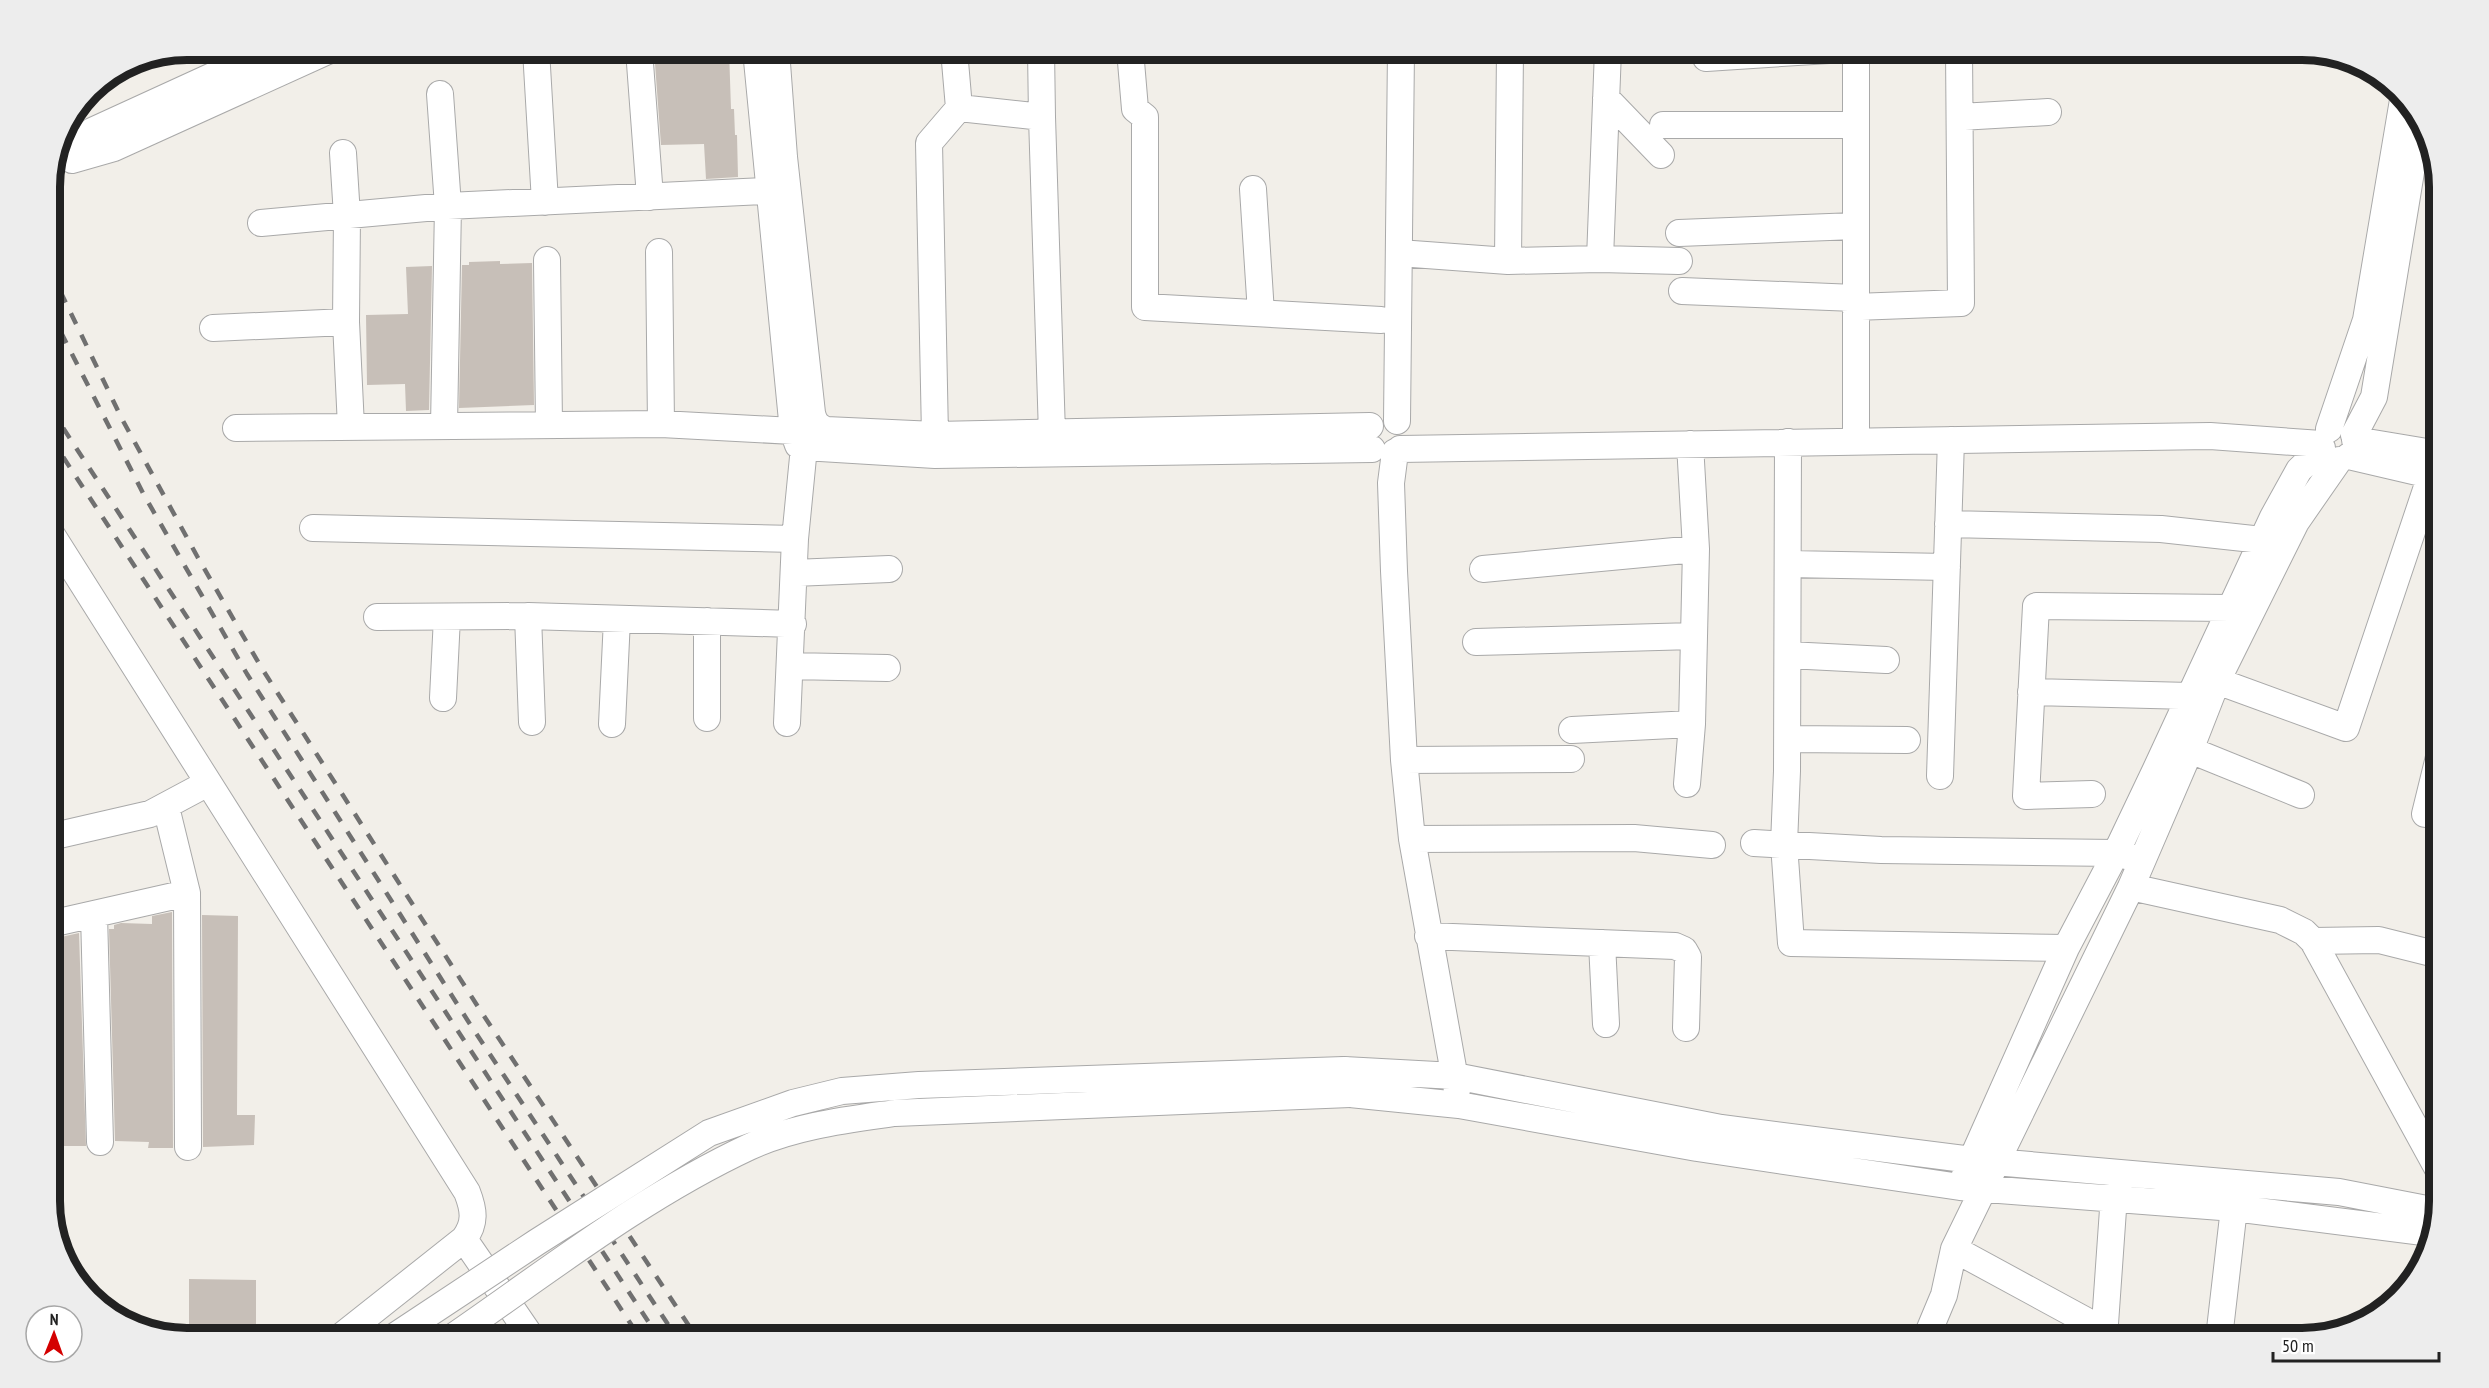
<svg xmlns="http://www.w3.org/2000/svg" width="2489" height="1388" viewBox="0 0 2489 1388" font-family="'PT Sans Narrow',sans-serif">
<rect width="100%" height="100%" fill="#f2efe9"/>
<!-- building -->
<path fill="#c7bfb8" d="M 654,50 L 729,50 L 731,109 L 734,109 L 735,135 L 737,135 L 738,177 L 706,179 L 704,144 L 661,145 Z
M 500,261 L 500,264 L 532,263 L 534,405 L 459,408 L 462,265 L 469,265 L 469,262 Z
M 432,266 L 429,410 L 406,411 L 405,384 L 367,385 L 366,315 L 408,314 L 406,267 Z
M 172,912 L 173,1148 L 148,1148 L 149,1142 L 115,1141 L 109,929 L 114,929 L 114,925 L 121,923 L 152,924 L 152,916 Z
M 202,915 L 238,916 L 237,1115 L 255,1115 L 254,1145 L 203,1147 Z
M 79,933 L 86,1146 L 58,1146 L 58,1144 L 50,1144 L 50,1068 L 58,1068 L 61,1027 L 60,1012 L 50,1012 L 50,945 L 60,945 L 61,937 Z
M 189,1279 L 256,1280 L 256,1331 L 189,1334 Z"/>
<g fill="none" stroke-linecap="round" stroke-linejoin="round">
<defs>
<path id="minor" d="M 536,50 L 545,202
M 639,50 L 650,197
M 756,50 L 793,431 L 798,445 L 804,447 L 935,455 L 1372,449
M 776,50 L 784,157 L 812,413 C 814,422 817,426 826,430 L 935,435 L 1370,426
M 954,50 L 959,108 L 1042,117 L 1052,434
M 1041,50 L 1042,117
M 1130,50 L 1135,109 L 1145,117 L 1145,307 L 1381,320
M 1706,58 L 1829,50
M 440,94 L 448,206 L 444,426
M 1606,98 L 1661,155
M 1960,117 L 2048,112
M 1663,125 L 1855,125
M 343,153 L 347,216 L 346,322
M 72,160 L 114,148 L 330,50
M 72,160 L 85,137 L 92,131 L 269,50
M 1253,189 L 1261,313
M 261,223 L 448,206 L 785,190
M 1679,233 L 1855,226
M 659,252 L 661,424
M 1399,253 L 1508,261 L 1600,259 L 1679,261
M 1600,259 L 1608,50
M 547,260 L 549,425
M 1508,261 L 1510,50
M 1682,291 L 1855,298
M 1855,307 L 1961,303 L 1959,50
M 213,328 L 346,322 L 351,427
M 1397,421 L 1401,50
M 236,428 L 661,424 L 793,431
M 2329,429 L 2366,320 L 2403,100
M 935,435 L 929,143 L 959,108
M 2354,435 L 2374,397 L 2420,117
M 2355,440 L 2439,454
M 1856,441 L 1856,50
M 1788,442 L 1787,771 L 1784,844 L 1791,943 L 2066,948
M 1400,449 L 2210,436 L 2321,444
M 1395,452 L 1391,483 L 1394,571 L 1404,760 L 1412,839 L 1457,1090
M 2349,456 L 2439,477
M 1948,524 L 2161,529 L 2262,540
M 313,528 L 795,539 L 804,447 L 810,432
M 50,532 L 467,1192 C 474,1210 476,1223 464,1239 L 339,1338
M 1788,564 L 1947,567
M 1483,569 L 1696,549
M 794,573 L 889,569
M 528,616 L 532,722
M 377,617 L 528,616 L 793,624
M 707,621 L 707,718
M 1476,642 L 1694,636
M 1788,655 L 1886,660
M 790,666 L 887,668
M 2217,681 L 2346,728 L 2431,475
M 2031,692 L 2190,696
M 443,698 L 447,617
M 787,723 L 795,539
M 612,724 L 617,619
M 1572,730 L 1692,724
M 1788,739 L 1907,740
M 2190,750 L 2301,795
M 1404,760 L 1571,759
M 1940,776 L 1951,440
M 1687,784 L 1692,724 L 1696,549 L 1690,444
M 2092,794 L 2026,796 L 2036,606 L 2230,608
M 166,807 L 187,893 L 188,1147
M 2425,814 L 2439,757
M 50,837 L 150,814 L 208,783
M 1412,839 L 1634,838 L 1712,845
M 1754,843 L 1881,850 L 2116,853 L 2130,857
M 2131,887 L 2280,920 L 2304,932 L 2313,941 L 2439,1171
M 94,914 L 100,1142
M 50,924 L 187,893
M 1428,936 L 1675,946 L 1684,950 L 1688,957 L 1686,1028
M 2313,941 L 2379,940 L 2439,955
M 1602,943 L 1606,1024
M 1344,1070 L 1455,1076 L 1721,1128 L 1972,1160 L 2339,1192 L 2437,1211
M 1350,1094 L 1459,1105 L 1697,1148 L 1960,1187 L 2234,1208 L 2431,1233
M 1965,1175 L 2066,948 L 2116,853 L 2156,769 L 2273,517 L 2299,470 L 2322,448
M 464,1239 L 532,1338
M 1954,1249 L 2105,1331
M 1926,1338 L 1944,1295 L 1954,1249 L 2131,887 L 2190,750 L 2217,681 L 2296,522 L 2339,460
M 2104,1338 L 2115,1181
M 2219,1338 L 2234,1208"/>
</defs>
<!-- minor casing -->
<use href="#minor" stroke="#a9a9a9" stroke-width="28"/>
<!-- minor -->
<use href="#minor" stroke="#fff" stroke-width="26"/>
<!-- rail -->
<path stroke="#707070" stroke-width="4.5" stroke-dasharray="12 12" stroke-linecap="butt" d="M 50,270 L 122,419 L 197,556 L 261,667 L 482,1013 L 697,1338
M 50,311 L 144,495 L 247,674 L 468,1021 L 677,1338
M 50,408 L 659,1338
M 50,437 L 640,1338"/>
<defs>
<path id="minor-bridge" d="M 392,1338 L 537,1242 L 709,1133 L 793,1103 L 842,1091 L 919,1085 L 1344,1070
M 451,1338 C 547,1272 642,1197 749,1147 C 794,1126 846,1120 895,1113 L 1350,1094"/>
</defs>
<!-- minor-bridge casing -->
<use href="#minor-bridge" stroke="#a9a9a9" stroke-width="28" stroke-linecap="butt"/>
<!-- minor-bridge -->
<use href="#minor-bridge" stroke="#fff" stroke-width="26"/>
</g>
<!-- crop -->
<path d="M0 0H2489V1388H0ZM187 60H2302A127 127 0 0 1 2429 187V1201A127 127 0 0 1 2302 1328H187A127 127 0 0 1 60 1201V187A127 127 0 0 1 187 60Z" fill="#ededed" fill-rule="evenodd"/>
<path fill="none" stroke="#222" stroke-width="8" d="M187 60H2302A127 127 0 0 1 2429 187V1201A127 127 0 0 1 2302 1328H187A127 127 0 0 1 60 1201V187A127 127 0 0 1 187 60Z"/>
<!-- north arrow -->
<g transform="translate(54 1334) rotate(1)"><circle r="28" fill="#ffffff" stroke="#a7a7a7" stroke-width="1.5"/>
<path d="M0-4.5L10 22L0 15L-10 22Z" fill="#d40000"/>
<text y="-9" font-size="16" font-weight="bold" text-anchor="middle" fill="#222222">N</text>
</g>
<!-- scale -->
<path d="M2273 1352v9h166v-9" fill="none" stroke="#222222" stroke-width="3"/>
<text x="2282" y="1352" font-size="18" fill="#222222" stroke="#ffffff" stroke-width="4.5" paint-order="stroke">50 m</text>
</svg>
